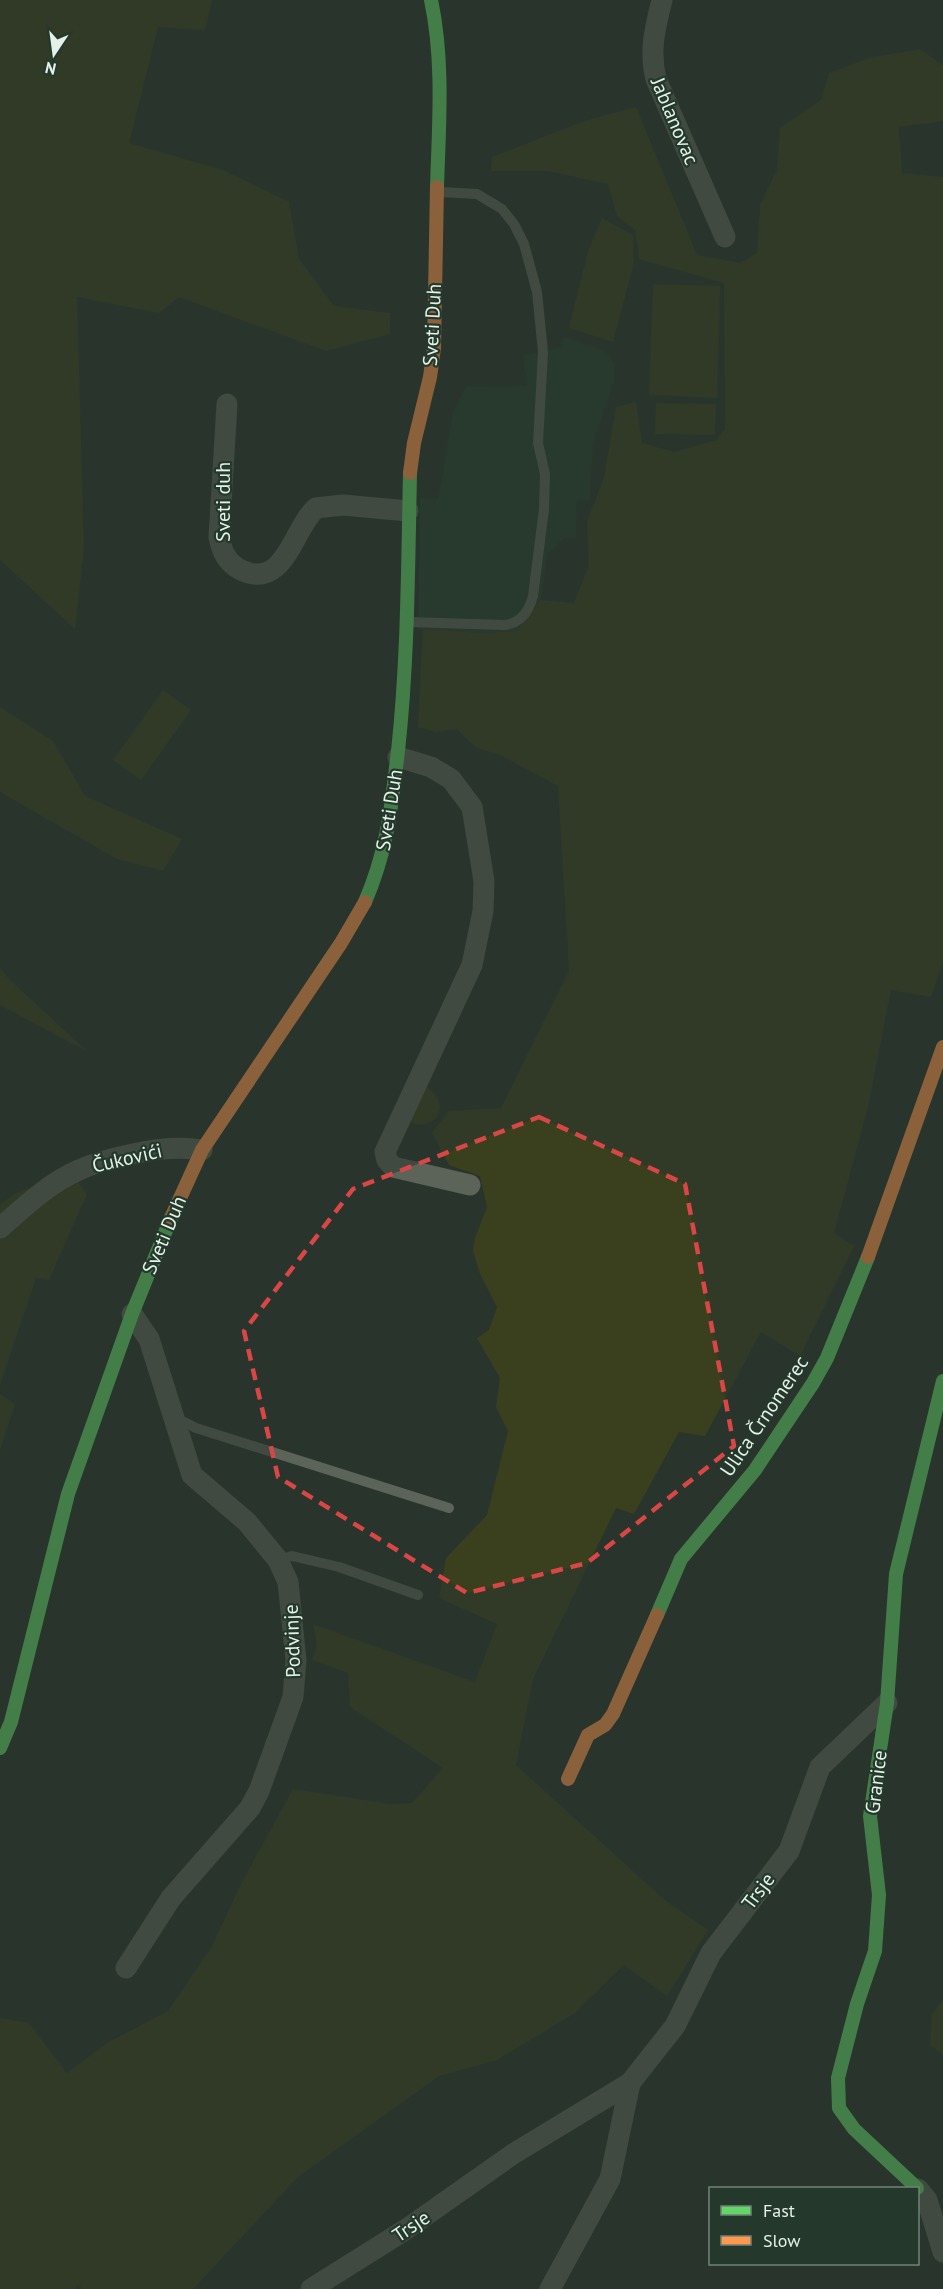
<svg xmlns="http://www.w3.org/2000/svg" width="943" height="2289" viewBox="0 0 943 2289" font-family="'PT Sans',sans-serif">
<rect width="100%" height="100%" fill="#29342d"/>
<!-- built -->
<path fill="#263e30" d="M 563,337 L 605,351 L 615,364 L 614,382 L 593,444 L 590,500 L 577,501 L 576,539 L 565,538 L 548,553 L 541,600 L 517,631 L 480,633 L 418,629 L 420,498 L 438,499 L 453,412 L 466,387 L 527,386 L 523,356 L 560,347 Z"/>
<!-- green -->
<path fill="#3a401e" d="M 0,0 L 212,0 L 205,30 L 158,27 L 129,143 L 223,170 L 289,202 L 299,259 L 334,306 L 390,313 L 390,334 L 326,351 L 179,297 L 159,313 L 77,297 L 84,550 L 75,629 L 0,560 Z
M 920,49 L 943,65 L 943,121 L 899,127 L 902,173 L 943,177 L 943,961 L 931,997 L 891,990 L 868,1107 L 834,1233 L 854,1246 L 800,1356 L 761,1332 L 705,1436 L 679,1432 L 634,1514 L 616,1508 L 533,1679 L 516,1765 L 666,1901 L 708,1930 L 667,1996 L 624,1965 L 575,2013 L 497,2060 L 439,2076 L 298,2177 L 193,2289 L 83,2289 L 77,2284 L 76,2289 L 0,2289 L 0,2018 L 29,2023 L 67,2073 L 107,2043 L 168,2011 L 212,1946 L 242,1882 L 293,1789 L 390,1804 L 412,1803 L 443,1768 L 350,1707 L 348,1673 L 312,1660 L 317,1645 L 313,1624 L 475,1682 L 497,1624 L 439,1598 L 446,1558 L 487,1515 L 508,1431 L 496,1407 L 500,1378 L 477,1338 L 489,1330 L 497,1307 L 480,1274 L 473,1251 L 475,1238 L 487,1207 L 480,1176 L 449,1165 L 432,1133 L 449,1111 L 501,1108 L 569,971 L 558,786 L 502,756 L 475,747 L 457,729 L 436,732 L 418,727 L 423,629 L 480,633 L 517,631 L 541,600 L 574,603 L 589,565 L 587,522 L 604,477 L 616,407 L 636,402 L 642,443 L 675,452 L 716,440 L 725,429 L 724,283 L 639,259 L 635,230 L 617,216 L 608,184 L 548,171 L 491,171 L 492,157 L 587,120 L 636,107 L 697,255 L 740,263 L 757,253 L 760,205 L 777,170 L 780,128 L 821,100 L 829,73 L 869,58 Z
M 602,218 L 633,235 L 634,263 L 613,342 L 569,328 L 588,251 Z
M 653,284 L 720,286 L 717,398 L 649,395 Z
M 656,403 L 716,404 L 715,435 L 655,434 Z
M 163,690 L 191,710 L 141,780 L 113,760 Z
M 0,707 L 53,741 L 85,796 L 182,839 L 163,871 L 117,859 L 0,792 Z
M 0,968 L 11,981 L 88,1052 L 0,1005 Z
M 425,1086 C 448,1099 443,1125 417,1125 L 408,1120 Z
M 70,1171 L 87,1194 L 49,1280 L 36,1278 L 0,1385 L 0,1205 L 14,1194 Z
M 0,1394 L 15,1404 L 0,1450 Z
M 943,2000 L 943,2054 L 930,2045 L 932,2014 Z"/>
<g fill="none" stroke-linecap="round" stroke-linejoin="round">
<!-- lane -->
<path stroke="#5c6459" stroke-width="10" d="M 408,622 L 505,625 C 521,623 529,611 533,596 L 544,509 L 545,474 L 538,443 L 543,352 L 537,292 L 524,244 L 514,224 L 502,209 L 477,194 L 440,192
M 176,1418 L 196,1428 L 449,1508
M 278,1560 L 292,1556 L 339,1567 L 418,1595"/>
<!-- street -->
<path stroke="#5c6459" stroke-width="21" d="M 662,0 C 655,28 649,51 656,79 L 725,237
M 227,404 L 219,537 C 222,552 227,563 241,570 C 285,591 293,528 316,508 L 343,505 L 408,511
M 398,757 L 431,767 L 451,779 L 472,807 L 484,881 L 483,911 L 472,965 L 385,1152 L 387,1160 L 393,1167 L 470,1185
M 0,1228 C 24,1207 49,1183 79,1170 C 96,1162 114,1158 133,1154 C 156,1149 178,1146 202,1150
M 126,1968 L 171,1898 L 250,1808 L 259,1791 L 293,1697 L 296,1660 L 288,1582 L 278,1560 L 247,1522 L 192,1475 L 149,1339 L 132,1314
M 918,2189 L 927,2200 L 943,2252
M 311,2289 L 405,2230 L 513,2154 L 630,2083
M 550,2289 L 610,2179 L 630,2083 L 675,2026 L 711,1953 L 789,1851 L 820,1767 L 887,1703"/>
<!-- fast -->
<path stroke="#63d668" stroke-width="14" d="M 431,0 C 444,61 439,124 437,187
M 365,902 C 388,848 391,808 398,751 C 408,659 408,566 410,473
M 657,1615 L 681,1559 L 755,1470 L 813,1383 L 827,1358 L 868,1257
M 0,1748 L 11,1722 L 68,1494 L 132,1314 L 171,1218
M 917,2188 L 854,2129 L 839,2108 L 838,2078 L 857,2004 L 875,1951 L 879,1895 L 870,1816 L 887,1703 L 896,1574 L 943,1381"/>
<!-- slow -->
<path stroke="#ff974d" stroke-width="14" d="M 410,473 L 414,443 L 430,377 L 434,348 L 437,187
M 171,1218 L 202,1150 L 341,943 L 365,902
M 868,1257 L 943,1047
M 568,1779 L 588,1735 L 605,1725 L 613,1714 L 657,1615"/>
</g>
<!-- marked area -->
<path d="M0 0H943V2289H0ZM 539,1117 L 685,1184 L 734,1446 L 587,1563 L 467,1593 L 278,1477 L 244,1331 L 353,1189 Z" fill="#29342d" fill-opacity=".55" fill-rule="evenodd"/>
<path fill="none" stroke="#d84645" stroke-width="4.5" stroke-dasharray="12 8" stroke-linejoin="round" d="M 539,1117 L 685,1184 L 734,1446 L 587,1563 L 467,1593 L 278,1477 L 244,1331 L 353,1189 Z"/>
<g text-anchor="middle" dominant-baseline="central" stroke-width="4.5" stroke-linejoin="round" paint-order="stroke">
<!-- street labels -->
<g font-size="20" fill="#e4f0e8" stroke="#24392c">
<text transform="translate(675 121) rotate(67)">Jablanovac</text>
<text transform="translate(432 325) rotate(-87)">Sveti Duh</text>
<text transform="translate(223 502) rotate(-90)">Sveti duh</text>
<text transform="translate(389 810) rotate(-81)">Sveti Duh</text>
<text transform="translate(127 1158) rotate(-13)">Čukovići</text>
<text transform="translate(164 1235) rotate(-67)">Sveti Duh</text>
<text transform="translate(764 1416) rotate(-56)">Ulica Črnomerec</text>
<text transform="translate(292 1641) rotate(-92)">Podvinje</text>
<text transform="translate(876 1782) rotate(-83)">Granice</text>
<text transform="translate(758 1891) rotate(-53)">Trsje</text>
<text transform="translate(411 2226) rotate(-34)">Trsje</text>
</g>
</g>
<!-- legend -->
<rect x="709" y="2187" width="210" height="78" fill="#24392c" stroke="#718277" stroke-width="1.5"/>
<rect x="721" y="2206" width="30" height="9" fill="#63d668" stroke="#718277" stroke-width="1.5"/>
<text x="763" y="2217" font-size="18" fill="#e4f0e8">Fast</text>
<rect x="721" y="2236" width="30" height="9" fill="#ff974d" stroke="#718277" stroke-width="1.5"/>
<text x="763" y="2247" font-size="18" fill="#e4f0e8">Slow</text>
<!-- north arrow -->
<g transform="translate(54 54) rotate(193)" stroke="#24392c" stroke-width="4.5" paint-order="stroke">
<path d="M0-4.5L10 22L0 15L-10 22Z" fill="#e4f0e8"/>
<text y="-9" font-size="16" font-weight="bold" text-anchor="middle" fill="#e4f0e8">N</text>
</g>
</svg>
